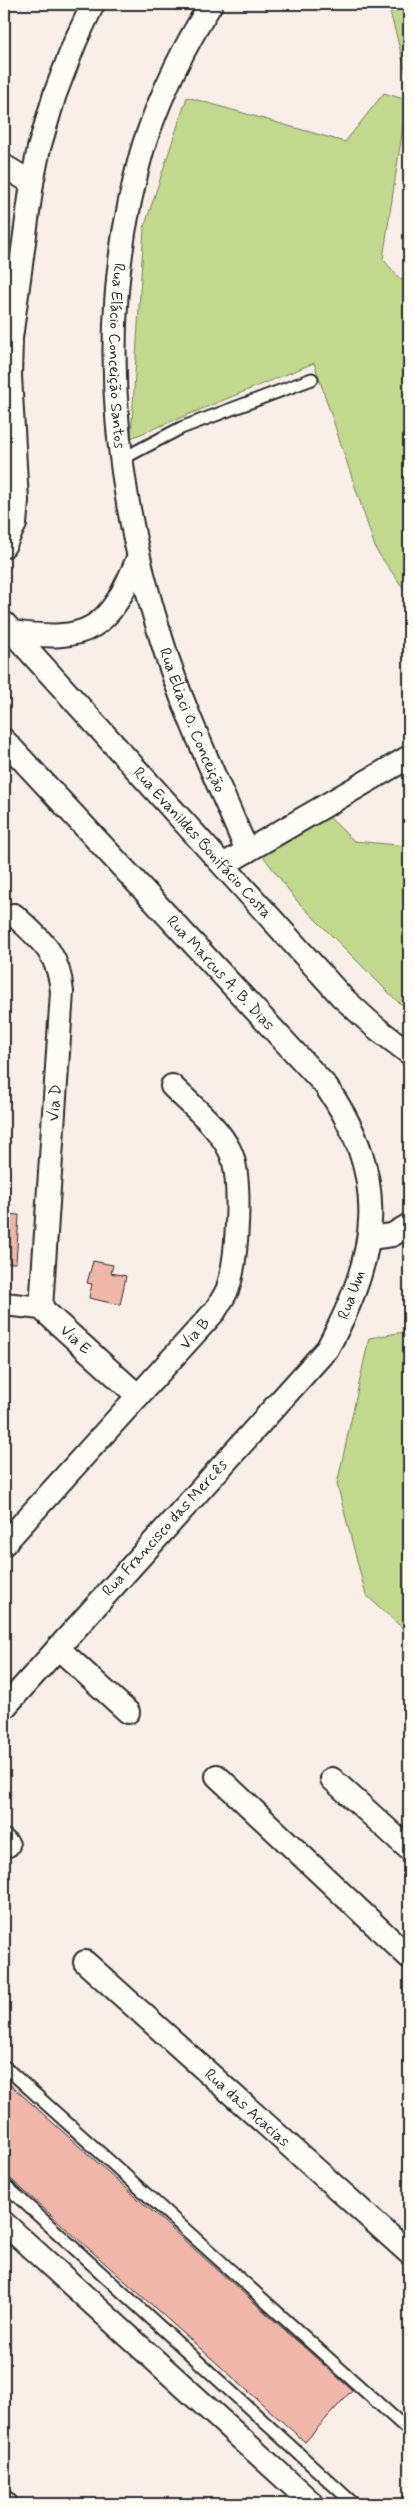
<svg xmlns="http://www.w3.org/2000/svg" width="413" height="2508" viewBox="0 0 413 2508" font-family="Mynerve,sans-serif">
<rect width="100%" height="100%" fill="#faeee8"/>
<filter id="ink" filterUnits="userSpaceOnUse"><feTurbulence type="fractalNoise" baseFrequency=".02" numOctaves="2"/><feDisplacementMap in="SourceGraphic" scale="10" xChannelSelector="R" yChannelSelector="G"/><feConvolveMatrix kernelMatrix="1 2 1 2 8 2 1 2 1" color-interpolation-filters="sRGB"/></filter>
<g filter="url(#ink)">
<!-- green -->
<path fill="#c1d88e" stroke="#76825c" d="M 388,4 L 409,4 L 409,69 L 406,72 Z
M 384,93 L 407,100 L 383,259 L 400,279 L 409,284 L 409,596 L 376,550 L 314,363 L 131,438 L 144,228 L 187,97 L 345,142 Z
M 324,812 L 354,841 L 409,846 L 409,1007 L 399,1003 L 297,901 L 253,843 Z
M 409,1331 L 409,1634 L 366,1595 L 337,1484 L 369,1338 Z"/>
<!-- building -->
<path fill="#f0b6aa" stroke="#2b2b2b" d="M 4,1214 L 19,1215 L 16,1263 L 4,1263 Z
M 93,1261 L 113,1265 L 111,1273 L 126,1276 L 120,1305 L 89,1298 L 92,1284 L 87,1283 Z
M 4,2079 L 352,2390 L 305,2442 L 4,2173 Z"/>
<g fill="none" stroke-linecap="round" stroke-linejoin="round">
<defs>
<path id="lane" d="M 122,459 L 181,428 L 312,379
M 4,2066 L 409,2431
M 4,2184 L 354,2504"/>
<g id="street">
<path id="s1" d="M 211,4 C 185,45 163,90 147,136 C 139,157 135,180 130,201 C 99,346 117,500 162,641 C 184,713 218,782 247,851 L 223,865"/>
<path d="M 4,166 L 32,183"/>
<path d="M 4,546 L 15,524 L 17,501 L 10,376 L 11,338 L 32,183 L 39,148 L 55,94 L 75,42 L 93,4"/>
<path id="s2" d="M 4,623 L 342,997 L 375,1027 L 409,1053"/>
<path d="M 11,632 C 89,643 109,630 138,558"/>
<path id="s3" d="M 4,740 L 325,1085 C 391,1176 379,1256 327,1349 L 4,1708"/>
<path d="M 247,851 L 409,757"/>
<path d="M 14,915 C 41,940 59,953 62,992 L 41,1308"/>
<path d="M 370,1238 L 392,1235 L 409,1225"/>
<path id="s4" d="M 4,1304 L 41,1308 L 138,1396"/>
<path id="s5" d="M 4,1544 L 215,1311 C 219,1304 225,1296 228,1288 C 237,1260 243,1177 230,1151 C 218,1126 192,1106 172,1086"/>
<path d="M 58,1648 L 128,1712"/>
<path d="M 217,1776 L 409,1957"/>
<path d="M 332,1779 L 409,1849"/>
<path d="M 4,1841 L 8,1845"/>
<path id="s6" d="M 85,1962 L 409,2253"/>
<path d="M 4,2223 L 313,2504"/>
<path d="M 4,2502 L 6,2504"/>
</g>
</defs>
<!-- lane casing -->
<use href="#lane" stroke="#2b2b2b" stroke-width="15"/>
<!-- street casing -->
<use href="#street" stroke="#2b2b2b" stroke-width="26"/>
<!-- lane -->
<use href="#lane" stroke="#fdfcf7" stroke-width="11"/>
<!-- street -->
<use href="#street" stroke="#fdfcf7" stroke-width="22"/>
</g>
</g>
<g text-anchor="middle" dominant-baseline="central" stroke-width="4" stroke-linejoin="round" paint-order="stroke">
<!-- street labels -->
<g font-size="16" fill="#2b2b2b" stroke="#fdfcf7">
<text stroke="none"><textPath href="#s1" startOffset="370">Rua Elácio Conceição Santos</textPath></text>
<text stroke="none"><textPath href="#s1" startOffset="745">Rua Eliaci O. Conceição</textPath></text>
<text stroke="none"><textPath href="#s2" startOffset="296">Rua Evanildes Bonifácio Costa</textPath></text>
<text stroke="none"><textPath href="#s3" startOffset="318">Rua Marcus A. B. Dias</textPath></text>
<text transform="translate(55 1103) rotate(-86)">Via D</text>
<text transform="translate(352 1295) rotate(-69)">Rua Um</text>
<text stroke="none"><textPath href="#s5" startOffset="284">Via B</textPath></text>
<text stroke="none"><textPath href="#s4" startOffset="84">Via E</textPath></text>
<text transform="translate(165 1528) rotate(-48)">Rua Francisco das Mercês</text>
<text stroke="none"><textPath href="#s6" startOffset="218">Rua das Acacias</textPath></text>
</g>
</g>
<!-- margin -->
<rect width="413" height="2508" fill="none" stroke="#fdfcf7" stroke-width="20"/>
<rect x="10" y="10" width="393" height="2488" fill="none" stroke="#2b2b2b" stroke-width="2" filter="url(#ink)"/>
</svg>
